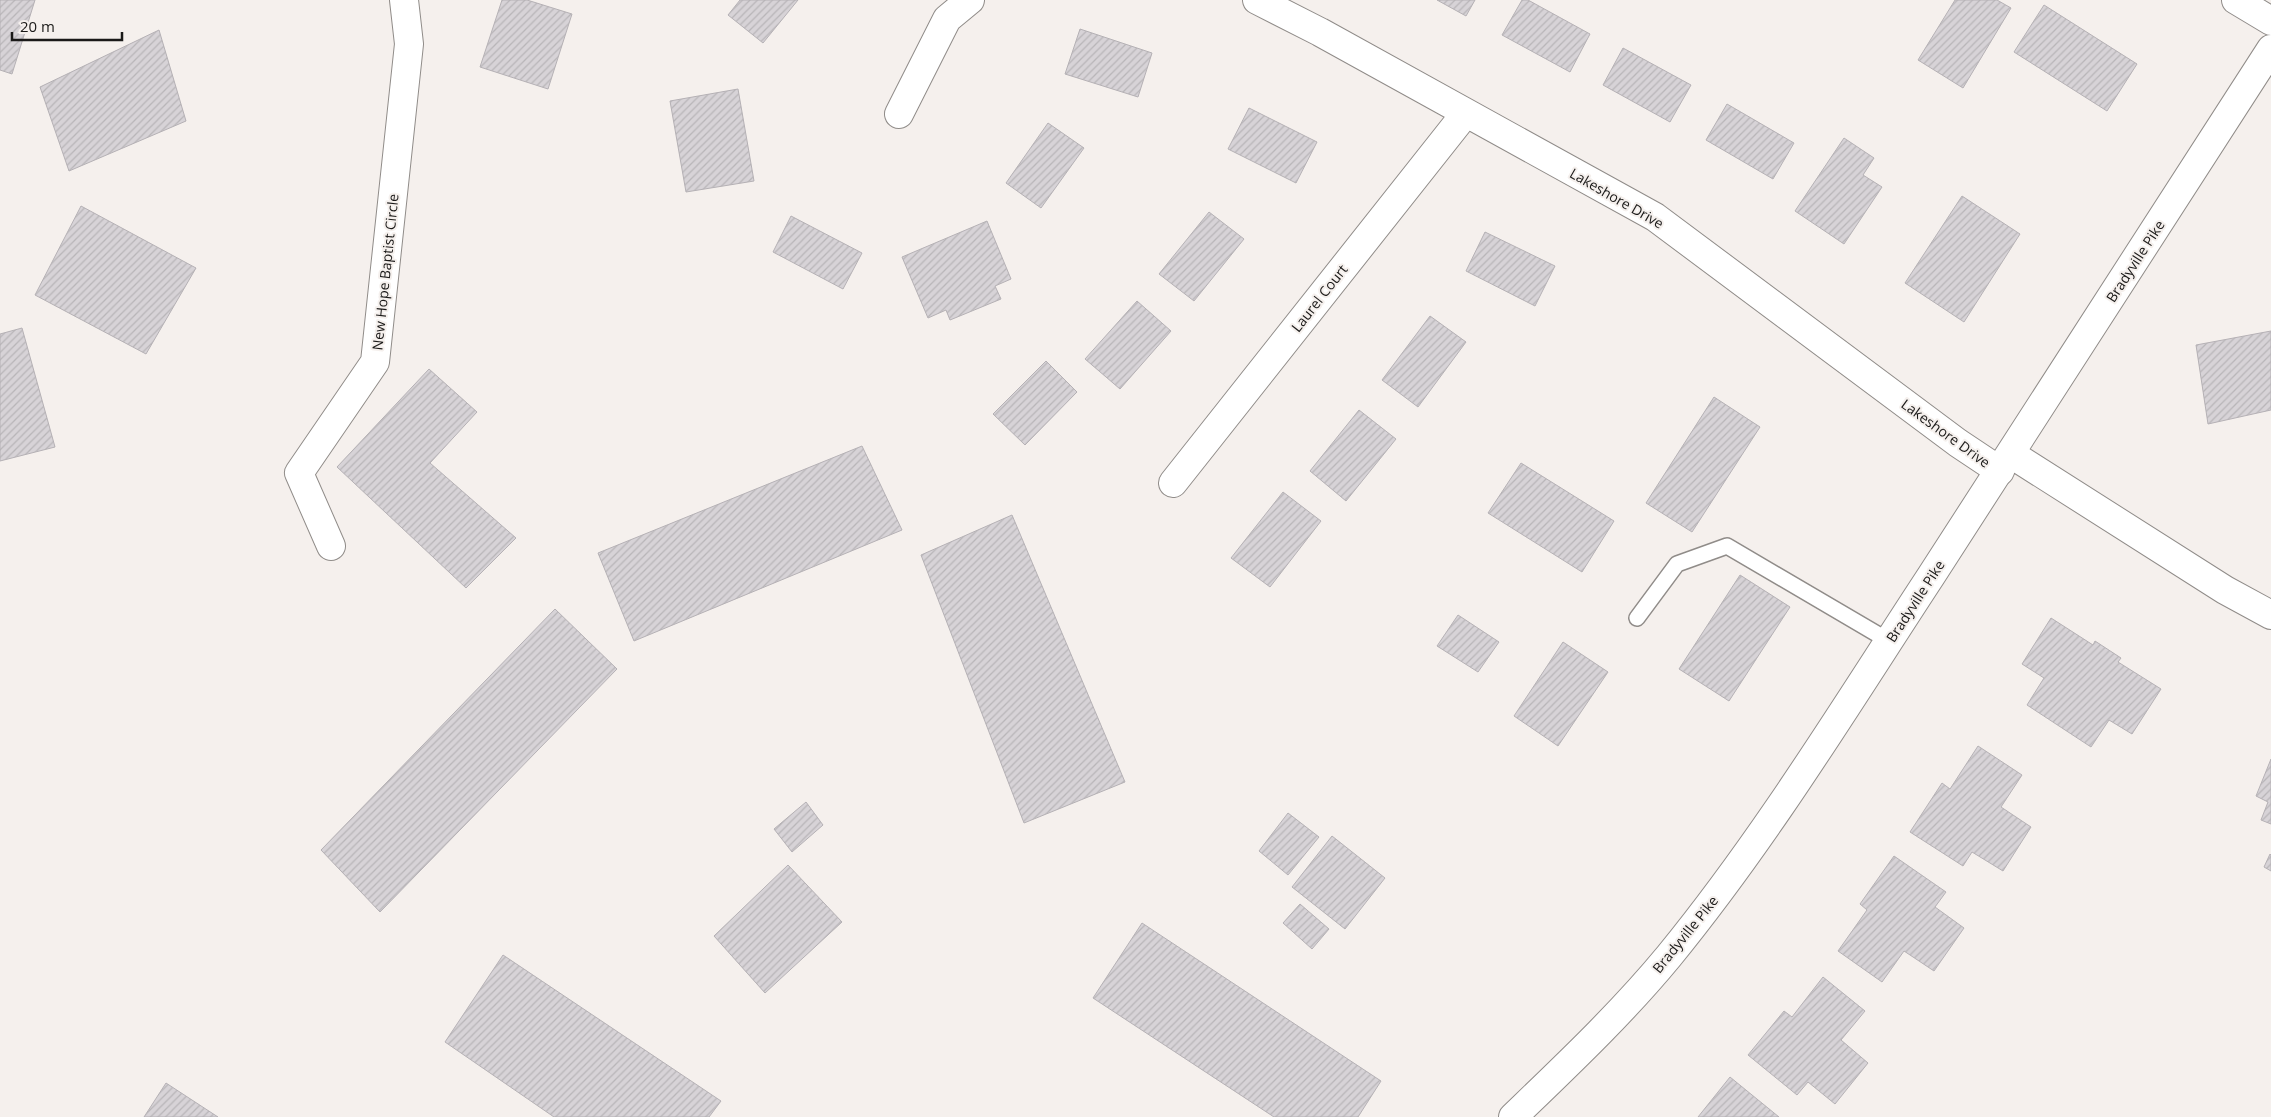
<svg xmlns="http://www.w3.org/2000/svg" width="2271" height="1117" viewBox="0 0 2271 1117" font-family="'Open Sans',sans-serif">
<defs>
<pattern id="building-hatch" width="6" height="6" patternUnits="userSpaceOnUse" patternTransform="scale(1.25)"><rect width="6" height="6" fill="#d7d3d7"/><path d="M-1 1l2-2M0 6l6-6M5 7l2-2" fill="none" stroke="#b8b5b8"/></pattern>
</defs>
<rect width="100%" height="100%" fill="#f5f0ed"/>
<!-- building -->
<path fill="url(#building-hatch)" stroke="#b5b1b5" d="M 0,0 L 35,0 L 12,74 L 0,70 Z
M 502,0 L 527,0 L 572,14 L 548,89 L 480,67 Z
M 740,0 L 798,0 L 763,43 L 728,15 Z
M 1437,0 L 1475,0 L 1466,16 Z
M 1522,0 L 1528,0 L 1590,34 L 1570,72 L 1502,35 Z
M 1955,0 L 1997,0 L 2011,8 L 1963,88 L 1918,60 Z
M 2044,5 L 2137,64 L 2107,111 L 2014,52 Z
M 1080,29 L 1152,53 L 1138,97 L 1065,74 Z
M 159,30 L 186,121 L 69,171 L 40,87 Z
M 1623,48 L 1691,85 L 1670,122 L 1603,85 Z
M 738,89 L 754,181 L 686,192 L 670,101 Z
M 1727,104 L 1794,143 L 1773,179 L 1706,140 Z
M 1249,108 L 1317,142 L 1296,183 L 1228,149 Z
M 1048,123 L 1084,148 L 1041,208 L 1006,183 Z
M 1844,138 L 1874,158 L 1863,175 L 1882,187 L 1844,244 L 1795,211 Z
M 1962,196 L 2020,234 L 1964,322 L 1905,283 Z
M 81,206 L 196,268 L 146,354 L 35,295 Z
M 1209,212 L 1244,239 L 1194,301 L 1159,274 Z
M 791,216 L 862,253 L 843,289 L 773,252 Z
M 987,221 L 1011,279 L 995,286 L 1001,299 L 950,320 L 946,310 L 928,318 L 902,257 Z
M 1485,232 L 1555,266 L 1535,306 L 1466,271 Z
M 1137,301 L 1171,331 L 1120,389 L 1085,359 Z
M 1430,316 L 1466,342 L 1418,407 L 1382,380 Z
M 22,328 L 55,447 L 0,461 L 0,334 Z
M 2271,331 L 2271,410 L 2208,424 L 2196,345 Z
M 1046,361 L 1077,392 L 1025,445 L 993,414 Z
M 429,369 L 477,412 L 430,463 L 516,538 L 466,588 L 337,467 Z
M 1714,397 L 1760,427 L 1692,532 L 1646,503 Z
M 1359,410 L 1396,439 L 1346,501 L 1310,471 Z
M 862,446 L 902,530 L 634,641 L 598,553 Z
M 1521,463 L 1614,521 L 1582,572 L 1488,513 Z
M 1283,492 L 1321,521 L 1270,587 L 1231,558 Z
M 1012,515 L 1125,782 L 1024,823 L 921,555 Z
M 1740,575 L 1790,607 L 1729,701 L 1679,669 Z
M 555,609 L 617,669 L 380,912 L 321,850 Z
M 1458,615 L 1499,642 L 1478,672 L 1437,646 Z
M 2051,618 L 2093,645 L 2095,641 L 2121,658 L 2118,662 L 2161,689 L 2132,734 L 2109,720 L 2091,747 L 2027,705 L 2044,678 L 2022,664 Z
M 1563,642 L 1608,672 L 1558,746 L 1514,716 Z
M 1978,746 L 2022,775 L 2001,807 L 2031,827 L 2003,871 L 1972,852 L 1963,866 L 1910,832 L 1942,783 L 1950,789 Z
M 2271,759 L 2271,824 L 2261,820 L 2268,802 L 2256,796 Z
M 806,802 L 823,825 L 792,852 L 774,829 Z
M 1288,813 L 1319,837 L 1288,875 L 1259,851 Z
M 1332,836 L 1385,878 L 1345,929 L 1292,887 Z
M 2270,854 L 2271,855 L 2271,871 L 2264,867 Z
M 1894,856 L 1946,892 L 1935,907 L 1964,928 L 1934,971 L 1904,951 L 1882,982 L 1838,951 L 1867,910 L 1860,904 Z
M 788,865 L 842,922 L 765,993 L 714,936 Z
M 1300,904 L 1329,929 L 1312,949 L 1283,923 Z
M 1142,923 L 1381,1081 L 1358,1117 L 1274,1117 L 1093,998 Z
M 503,955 L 721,1101 L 709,1117 L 554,1117 L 445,1042 Z
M 1823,977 L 1865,1011 L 1841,1040 L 1868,1063 L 1835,1104 L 1808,1082 L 1797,1095 L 1748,1055 L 1784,1011 L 1792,1017 Z
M 1730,1077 L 1779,1117 L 1698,1117 Z
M 166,1083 L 218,1117 L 144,1117 Z"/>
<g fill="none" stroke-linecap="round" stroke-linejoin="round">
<defs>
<path id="lane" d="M 1637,618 L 1677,564 L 1727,546 L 1889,641"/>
<path id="street" d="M 1257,0 L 1320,32 L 1655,217 L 1958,443 L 2000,471
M 2236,0 L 2271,21
M 899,114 L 947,19 L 970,0
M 2011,454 L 2225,590 L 2271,615
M 1173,483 L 1465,114
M 331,546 L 299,473 L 375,362 L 409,44 L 404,0"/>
<path id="secondary" d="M 1513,1117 C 1567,1065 1622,1013 1669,956 C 1767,836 1847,704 1931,576 C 2045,401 2158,225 2271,49"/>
</defs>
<!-- lane casing -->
<use href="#lane" stroke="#908c89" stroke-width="18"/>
<!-- street casing -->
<use href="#street" stroke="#908c89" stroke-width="30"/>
<!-- secondary casing -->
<use href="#secondary" stroke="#908c89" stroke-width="30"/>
<!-- lane -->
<use href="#lane" stroke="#fff" stroke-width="15"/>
<!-- street -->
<use href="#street" stroke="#fff" stroke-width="28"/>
<!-- secondary -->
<use href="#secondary" stroke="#fff" stroke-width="28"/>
</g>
<g text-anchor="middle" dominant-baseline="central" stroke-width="4" stroke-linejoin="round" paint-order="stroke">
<!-- street labels -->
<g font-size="14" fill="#1a1918" stroke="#f5f0ed">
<text transform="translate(1617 198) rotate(30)">Lakeshore Drive</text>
<text transform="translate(2135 261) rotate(-57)">Bradyville Pike</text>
<text transform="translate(385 272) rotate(-84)">New Hope Baptist Circle</text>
<text transform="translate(1319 298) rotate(-52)">Laurel Court</text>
<text transform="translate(1946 433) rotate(36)">Lakeshore Drive</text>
<text transform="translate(1915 601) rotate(-57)">Bradyville Pike</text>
<text transform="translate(1685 934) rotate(-51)">Bradyville Pike</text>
</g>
</g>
<!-- scale -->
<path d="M12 32v8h110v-8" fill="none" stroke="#1a1918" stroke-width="2.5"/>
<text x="20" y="32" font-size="15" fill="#1a1918" stroke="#f5f0ed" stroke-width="4" paint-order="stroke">20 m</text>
</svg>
